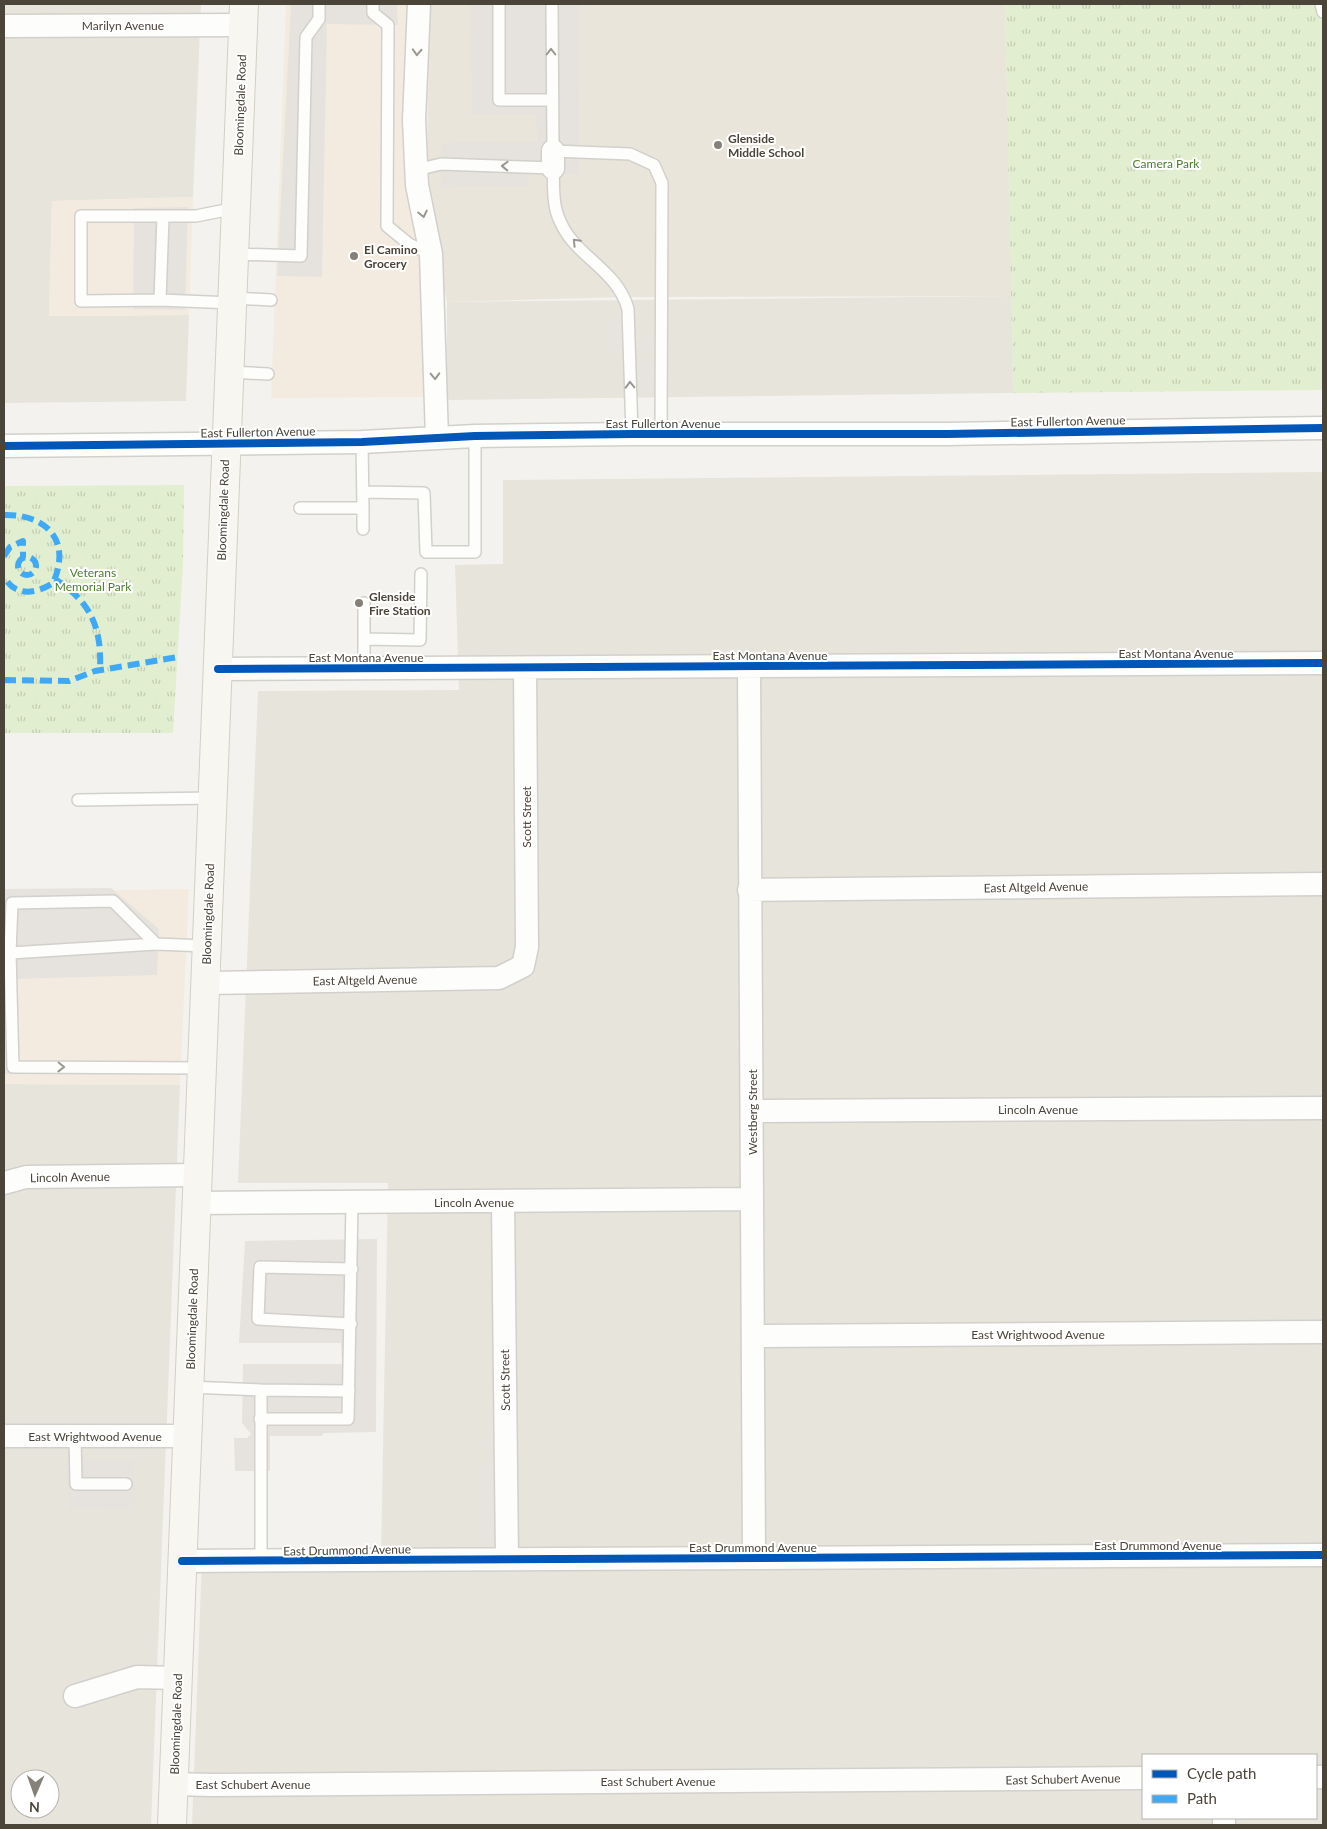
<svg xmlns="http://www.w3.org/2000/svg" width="1327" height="1829" viewBox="0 0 1327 1829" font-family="Lato,sans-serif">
<defs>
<pattern id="park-tufts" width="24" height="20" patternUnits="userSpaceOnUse" patternTransform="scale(1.25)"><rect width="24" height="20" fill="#e1eecf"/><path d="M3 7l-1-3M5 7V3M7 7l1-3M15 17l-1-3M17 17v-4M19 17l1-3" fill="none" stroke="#c3cdb2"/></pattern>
</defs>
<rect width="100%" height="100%" fill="#f4f2ee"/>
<!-- residential -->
<path fill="#e7e4dc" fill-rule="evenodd" d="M 4,4 L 201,4 L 193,197 L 52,201 L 49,316 L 189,315 L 186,401 L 4,403 Z
M 1012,296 L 1013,393 L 447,400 L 447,302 Z
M 1323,472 L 1323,1825 L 192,1825 L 202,1559 L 381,1558 L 388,1183 L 238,1183 L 258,691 L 459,690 L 455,565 L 503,564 L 503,480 ZM 1143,1755 L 1316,1755 L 1316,1818 L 1143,1818 Z
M 4,1084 L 180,1085 L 151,1825 L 4,1825 ZM 20,1779 L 50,1779 L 50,1809 L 20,1809 Z"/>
<!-- commercial -->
<path fill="#f3ebdf" d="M 286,4 L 430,4 L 426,209 L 428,397 L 271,398 Z
M 193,197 L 189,315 L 49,316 L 52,201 Z
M 189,889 L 180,1085 L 4,1084 L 4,891 Z"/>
<!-- education -->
<path fill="#eae5da" d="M 430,4 L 1005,4 L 1012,296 L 625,297 L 447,302 L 426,209 Z"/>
<!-- park -->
<path fill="url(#park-tufts)" d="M 1005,4 L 1323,4 L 1323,390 L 1013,393 Z
M 184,485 L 183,564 L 173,733 L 4,733 L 4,486 Z"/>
<!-- parking -->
<path fill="#e6e3df" d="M 291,4 L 397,4 L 398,25 L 327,24 L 322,277 L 277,276 Z
M 470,4 L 578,4 L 579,175 L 528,172 L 529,186 L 441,187 L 441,143 L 538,142 L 535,114 L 472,114 Z
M 188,207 L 185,310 L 133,309 L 134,208 Z
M 111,888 L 159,929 L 157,975 L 14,979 L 14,1074 L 4,1074 L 4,889 Z
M 377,1239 L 376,1432 L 324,1433 L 321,1436 L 270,1436 L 270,1471 L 235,1471 L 234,1438 L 247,1438 L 251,1434 L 242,1423 L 243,1364 L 342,1364 L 341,1343 L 239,1343 L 245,1241 Z
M 66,1461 L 134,1461 L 135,1510 L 68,1509 Z"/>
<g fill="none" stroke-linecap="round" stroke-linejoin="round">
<defs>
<path id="lane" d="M 373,4 L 373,13 L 388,25 L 387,226 L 409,244 L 431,254
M 499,4 L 499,100 L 551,100
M 552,4 L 553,151 L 630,154 L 654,165 L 662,183 L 661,434
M 1321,4 L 1323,12
M 416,170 L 441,164 L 553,168 C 554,185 552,205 560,221 C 575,257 617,269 628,309 L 632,434
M 234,254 L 301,256 L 306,37 L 319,19 L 319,4
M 233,298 L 271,300
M 160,300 L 163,217
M 232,303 L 160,300 L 81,301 L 81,216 L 196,216 L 236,208
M 230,372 L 268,374
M 363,492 L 424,493 L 426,552 L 475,552 L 475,436
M 300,508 L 363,508 L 362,442
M 363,529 L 363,508
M 364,603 L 364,669
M 364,639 L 420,640 L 421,574
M 78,800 L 212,798
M 10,953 L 12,903 L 113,901 L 156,944
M 201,1068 L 13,1067 L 10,953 L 156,944 L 206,946
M 351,1324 L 258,1319 L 260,1267 L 352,1269
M 189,1387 L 261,1390 L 261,1562
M 261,1390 L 349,1391
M 260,1419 L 348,1419 L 352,1203
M 75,1436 L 76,1484 L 126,1484"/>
<path id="street" d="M 419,4 L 414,120 L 417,185 L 431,254 L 437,438
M 4,26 L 243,25
M 553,151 L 553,168
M 4,446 L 362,442 L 475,436 L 632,434 L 947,434 L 1323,428
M 749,666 L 754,1558
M 218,669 L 1323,663
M 749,890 L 1323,884
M 205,983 L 499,978 L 523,966 L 527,947 L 525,668
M 752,1111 L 1323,1108
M 4,1183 L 26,1177 L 198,1175
M 503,1202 L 507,1559
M 197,1203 L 751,1199
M 753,1336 L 1323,1332
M 4,1436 L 187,1436
M 182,1561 L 1323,1555
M 75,1696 L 137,1677 L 178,1678
M 1316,1777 L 1323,1777
M 174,1784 L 211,1785 L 1143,1778
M 1224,1825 L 1224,1818"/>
<path id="secondary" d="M 172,1825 L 244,4"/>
</defs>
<!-- lane casing -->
<use href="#lane" stroke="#d2d0cb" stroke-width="14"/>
<!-- street casing -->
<use href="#street" stroke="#d2d0cb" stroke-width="25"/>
<!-- secondary casing -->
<use href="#secondary" stroke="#d3cfc5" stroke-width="30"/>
<!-- lane -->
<use href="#lane" stroke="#fdfdfc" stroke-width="11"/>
<!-- street -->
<use href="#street" stroke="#fdfdfc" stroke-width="22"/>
<!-- secondary -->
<use href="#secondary" stroke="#f7f6f1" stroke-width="28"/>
<!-- quiet -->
<path stroke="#3fa9f5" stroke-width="6" stroke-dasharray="12 6" stroke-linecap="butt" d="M 4,515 C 47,514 72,541 53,583 C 36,594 15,597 4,577
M 4,556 L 10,547 L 23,541 L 23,558
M18 566a9 9 0 1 1 18 0a9 9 0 1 1-18 0Z
M 55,579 C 91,602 102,628 100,670
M 4,680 L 69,681 L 95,671 L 178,657"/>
<defs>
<path id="cycleway" d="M 4,446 L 362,442 L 475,436 L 632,434 L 947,434 L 1323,428
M 218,669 L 1323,663
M 182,1561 L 1323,1555"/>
</defs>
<!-- cycleway casing -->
<use href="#cycleway" stroke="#fff" stroke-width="11"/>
<!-- cycleway -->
<use href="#cycleway" stroke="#0057b8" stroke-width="8"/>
</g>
<!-- one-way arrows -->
<defs><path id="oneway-chevron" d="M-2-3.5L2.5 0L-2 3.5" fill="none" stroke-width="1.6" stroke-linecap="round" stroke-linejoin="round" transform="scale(1.25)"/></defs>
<g stroke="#9b9791">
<use href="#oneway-chevron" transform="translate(417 52) rotate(93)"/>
<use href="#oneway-chevron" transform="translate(551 52) rotate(-90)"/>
<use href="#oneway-chevron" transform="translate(505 166) rotate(-178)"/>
<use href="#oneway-chevron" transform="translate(423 214) rotate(78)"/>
<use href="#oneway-chevron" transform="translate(576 242) rotate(-134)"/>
<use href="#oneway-chevron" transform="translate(435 376) rotate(88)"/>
<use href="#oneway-chevron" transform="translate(630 385) rotate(-92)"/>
<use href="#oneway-chevron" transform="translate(61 1067) rotate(1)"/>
</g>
<!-- markers -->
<g fill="#868178" stroke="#fff" stroke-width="2">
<circle cx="718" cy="145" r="5"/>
<circle cx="354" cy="256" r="5"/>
<circle cx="359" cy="603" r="5"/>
</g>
<g text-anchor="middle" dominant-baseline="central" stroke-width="4" stroke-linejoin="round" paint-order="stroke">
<!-- street labels -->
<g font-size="12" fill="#4b4439" stroke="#fff">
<text x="123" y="25">Marilyn Avenue</text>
<text transform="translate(240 105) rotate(-88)">Bloomingdale Road</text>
<text transform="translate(1068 421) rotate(-1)">East Fullerton Avenue</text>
<text x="663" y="423">East Fullerton Avenue</text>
<text transform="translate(258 432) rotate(-1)">East Fullerton Avenue</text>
<text transform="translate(223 510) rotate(-88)">Bloomingdale Road</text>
<text x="1176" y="653">East Montana Avenue</text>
<text x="770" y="655">East Montana Avenue</text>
<text x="366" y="657">East Montana Avenue</text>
<text transform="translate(526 817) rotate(-90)">Scott Street</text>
<text transform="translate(1036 887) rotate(-1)">East Altgeld Avenue</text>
<text transform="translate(208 914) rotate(-88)">Bloomingdale Road</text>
<text transform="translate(365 980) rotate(-1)">East Altgeld Avenue</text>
<text x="1038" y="1109">Lincoln Avenue</text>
<text transform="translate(752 1112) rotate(-90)">Westberg Street</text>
<text transform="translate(70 1177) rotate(-1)">Lincoln Avenue</text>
<text x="474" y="1202">Lincoln Avenue</text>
<text transform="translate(192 1319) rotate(-88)">Bloomingdale Road</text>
<text x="1038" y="1334">East Wrightwood Avenue</text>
<text transform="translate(505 1380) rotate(-91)">Scott Street</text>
<text x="95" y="1436">East Wrightwood Avenue</text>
<text x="1158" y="1545">East Drummond Avenue</text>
<text x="753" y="1547">East Drummond Avenue</text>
<text transform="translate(347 1550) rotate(-1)">East Drummond Avenue</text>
<text transform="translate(176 1724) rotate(-88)">Bloomingdale Road</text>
<text transform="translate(1063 1779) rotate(-1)">East Schubert Avenue</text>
<text x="658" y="1781">East Schubert Avenue</text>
<text x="253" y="1784">East Schubert Avenue</text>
</g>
<!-- poi labels -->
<g font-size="12" font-weight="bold" fill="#4b4439" stroke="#fff" text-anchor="start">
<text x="728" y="138">Glenside<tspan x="728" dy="14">Middle School</tspan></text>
<text x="364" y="249">El Camino<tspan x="364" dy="14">Grocery</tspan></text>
<text x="369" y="596">Glenside<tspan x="369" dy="14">Fire Station</tspan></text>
</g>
<!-- park labels -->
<g font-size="12" fill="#4a7f2a" stroke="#fff">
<text x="1166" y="163">Camera Park</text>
<text x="93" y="572">Veterans<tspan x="93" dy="14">Memorial Park</tspan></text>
</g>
</g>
<!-- border -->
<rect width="1327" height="1829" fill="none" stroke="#4b4439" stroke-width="10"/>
<!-- legend -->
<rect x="1142" y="1754" width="175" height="65" fill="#ffffff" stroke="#b7b4b0"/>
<rect x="1152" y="1770" width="25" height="8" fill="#0057b8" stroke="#b7b4b0"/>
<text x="1187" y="1779" font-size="15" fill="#4b4439">Cycle path</text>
<rect x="1152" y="1795" width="25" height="8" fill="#3fa9f5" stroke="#b7b4b0"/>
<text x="1187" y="1804" font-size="15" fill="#4b4439">Path</text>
<!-- north arrow -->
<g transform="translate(35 1794) rotate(182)"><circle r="24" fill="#ffffff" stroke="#b7b4b0"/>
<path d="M0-4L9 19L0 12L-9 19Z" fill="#868178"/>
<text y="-8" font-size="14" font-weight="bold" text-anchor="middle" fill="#4b4439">N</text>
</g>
</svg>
